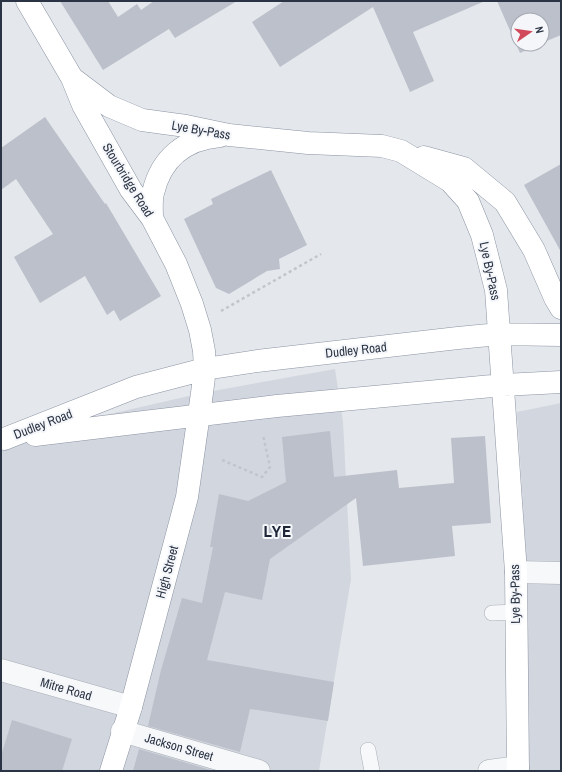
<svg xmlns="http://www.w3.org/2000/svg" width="562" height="772" viewBox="0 0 562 772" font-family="'Archivo Narrow',sans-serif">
<rect width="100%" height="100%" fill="#e4e7ec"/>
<!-- built -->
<path fill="#d2d6de" d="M 335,369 L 343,422 L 351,579 L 319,771 L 1,771 L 1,439 L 202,393 Z
M 561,403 L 561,771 L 525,771 L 528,584 L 517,412 Z"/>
<!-- building -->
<path fill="#bbc0ca" d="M 60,1 L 108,1 L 118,17 L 137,4 L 141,10 L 154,1 L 237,1 L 175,38 L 169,29 L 103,70 Z
M 284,1 L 485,1 L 413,32 L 434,81 L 410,92 L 373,7 L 280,67 L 252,22 Z
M 497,1 L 561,1 L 561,35 L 542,43 L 542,20 L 518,20 L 518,44 L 540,44 L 520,53 Z
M 45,117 L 105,204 L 106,203 L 161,296 L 120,321 L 114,310 L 107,315 L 85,276 L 40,303 L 14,257 L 53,234 L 16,179 L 1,190 L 1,148 Z
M 561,164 L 561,252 L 524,185 Z
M 271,170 L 307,245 L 279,259 L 280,269 L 267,271 L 229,294 L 216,288 L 184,219 L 213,204 L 211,199 Z
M 330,431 L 334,477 L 397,470 L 399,488 L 454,483 L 451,438 L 485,436 L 491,523 L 452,526 L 455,556 L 363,566 L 356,498 L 270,559 L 262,600 L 225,592 L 207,660 L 334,682 L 328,721 L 250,709 L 240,752 L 148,726 L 161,670 L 182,598 L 202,603 L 213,547 L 210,547 L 219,494 L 248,501 L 286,482 L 282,437 Z
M 12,720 L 72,739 L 62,771 L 1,771 L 1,756 Z
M 139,749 L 214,771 L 133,771 Z"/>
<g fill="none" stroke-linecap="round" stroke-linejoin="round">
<defs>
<path id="service" d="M 492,613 L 516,612
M 368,750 L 372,771"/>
<path id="minor" d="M 516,572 L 561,573
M 1,670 L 131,707
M 122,731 L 259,771
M 489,771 L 518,767"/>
<path id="trunk" d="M 27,1 L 72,78 L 83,105 L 131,190 L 152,218 L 176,264 L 192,304 L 200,330 L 204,351 L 205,369 L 202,393 L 187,497 L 131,707 L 111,771
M 72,78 L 109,106 L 142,120 L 186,126 L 229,135 L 308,143 L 382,146 L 401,151 L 450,181 L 468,201 L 482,235 L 496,290 L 516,572 L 518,771
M 424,157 L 464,168 L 505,202 L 534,250 L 555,298 L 561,308
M 152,218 C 152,210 151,201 153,193 C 161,158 185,139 220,136
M 35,435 L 277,406 L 503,385 L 561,382
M 4,439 L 136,387 L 205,369 L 257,361 L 458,338 L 499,334 L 561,335"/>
</defs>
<!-- service casing -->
<use href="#service" stroke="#a9aeb7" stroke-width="16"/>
<!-- minor casing -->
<use href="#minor" stroke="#a9aeb7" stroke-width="23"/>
<!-- trunk casing -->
<use href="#trunk" stroke="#8b94a3" stroke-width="23"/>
<!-- path -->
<path stroke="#c2c5cb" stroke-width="2.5" stroke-dasharray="3 3" stroke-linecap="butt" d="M 221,311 L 321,254
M 222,460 L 262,477 L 270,467 L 263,435"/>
<!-- service -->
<use href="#service" stroke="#f7f8fa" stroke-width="15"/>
<!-- minor -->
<use href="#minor" stroke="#f7f8fa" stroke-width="22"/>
<!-- trunk -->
<use href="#trunk" stroke="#fff" stroke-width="22"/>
</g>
<g text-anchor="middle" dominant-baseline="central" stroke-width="4" stroke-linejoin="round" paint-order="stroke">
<!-- street labels -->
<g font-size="13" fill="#2b3445" stroke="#f4f6f9">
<text transform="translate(201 130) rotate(10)">Lye By-Pass</text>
<text transform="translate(128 180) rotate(58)">Stourbridge Road</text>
<text transform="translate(490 271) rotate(78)">Lye By-Pass</text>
<text transform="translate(356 350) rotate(-6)">Dudley Road</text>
<text transform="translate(43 424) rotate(-21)">Dudley Road</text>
<text transform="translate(167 572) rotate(-75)">High Street</text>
<text transform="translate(515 594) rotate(-91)">Lye By-Pass</text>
<text transform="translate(66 689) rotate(16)">Mitre Road</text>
<text transform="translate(179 747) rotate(16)">Jackson Street</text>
</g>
<!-- district labels -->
<g font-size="17" font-weight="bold" letter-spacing="1" fill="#1d2536" stroke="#f4f6f9">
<text x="278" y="530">LYE</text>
</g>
</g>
<!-- border -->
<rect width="562" height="772" fill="none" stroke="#2b3445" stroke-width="4"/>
<!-- north arrow -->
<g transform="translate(530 32) rotate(77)"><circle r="19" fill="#f4f6f9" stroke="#a4a8b1"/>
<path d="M0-3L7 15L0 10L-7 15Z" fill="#d1495b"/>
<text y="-6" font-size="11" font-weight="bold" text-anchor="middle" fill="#2b3445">N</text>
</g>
</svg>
